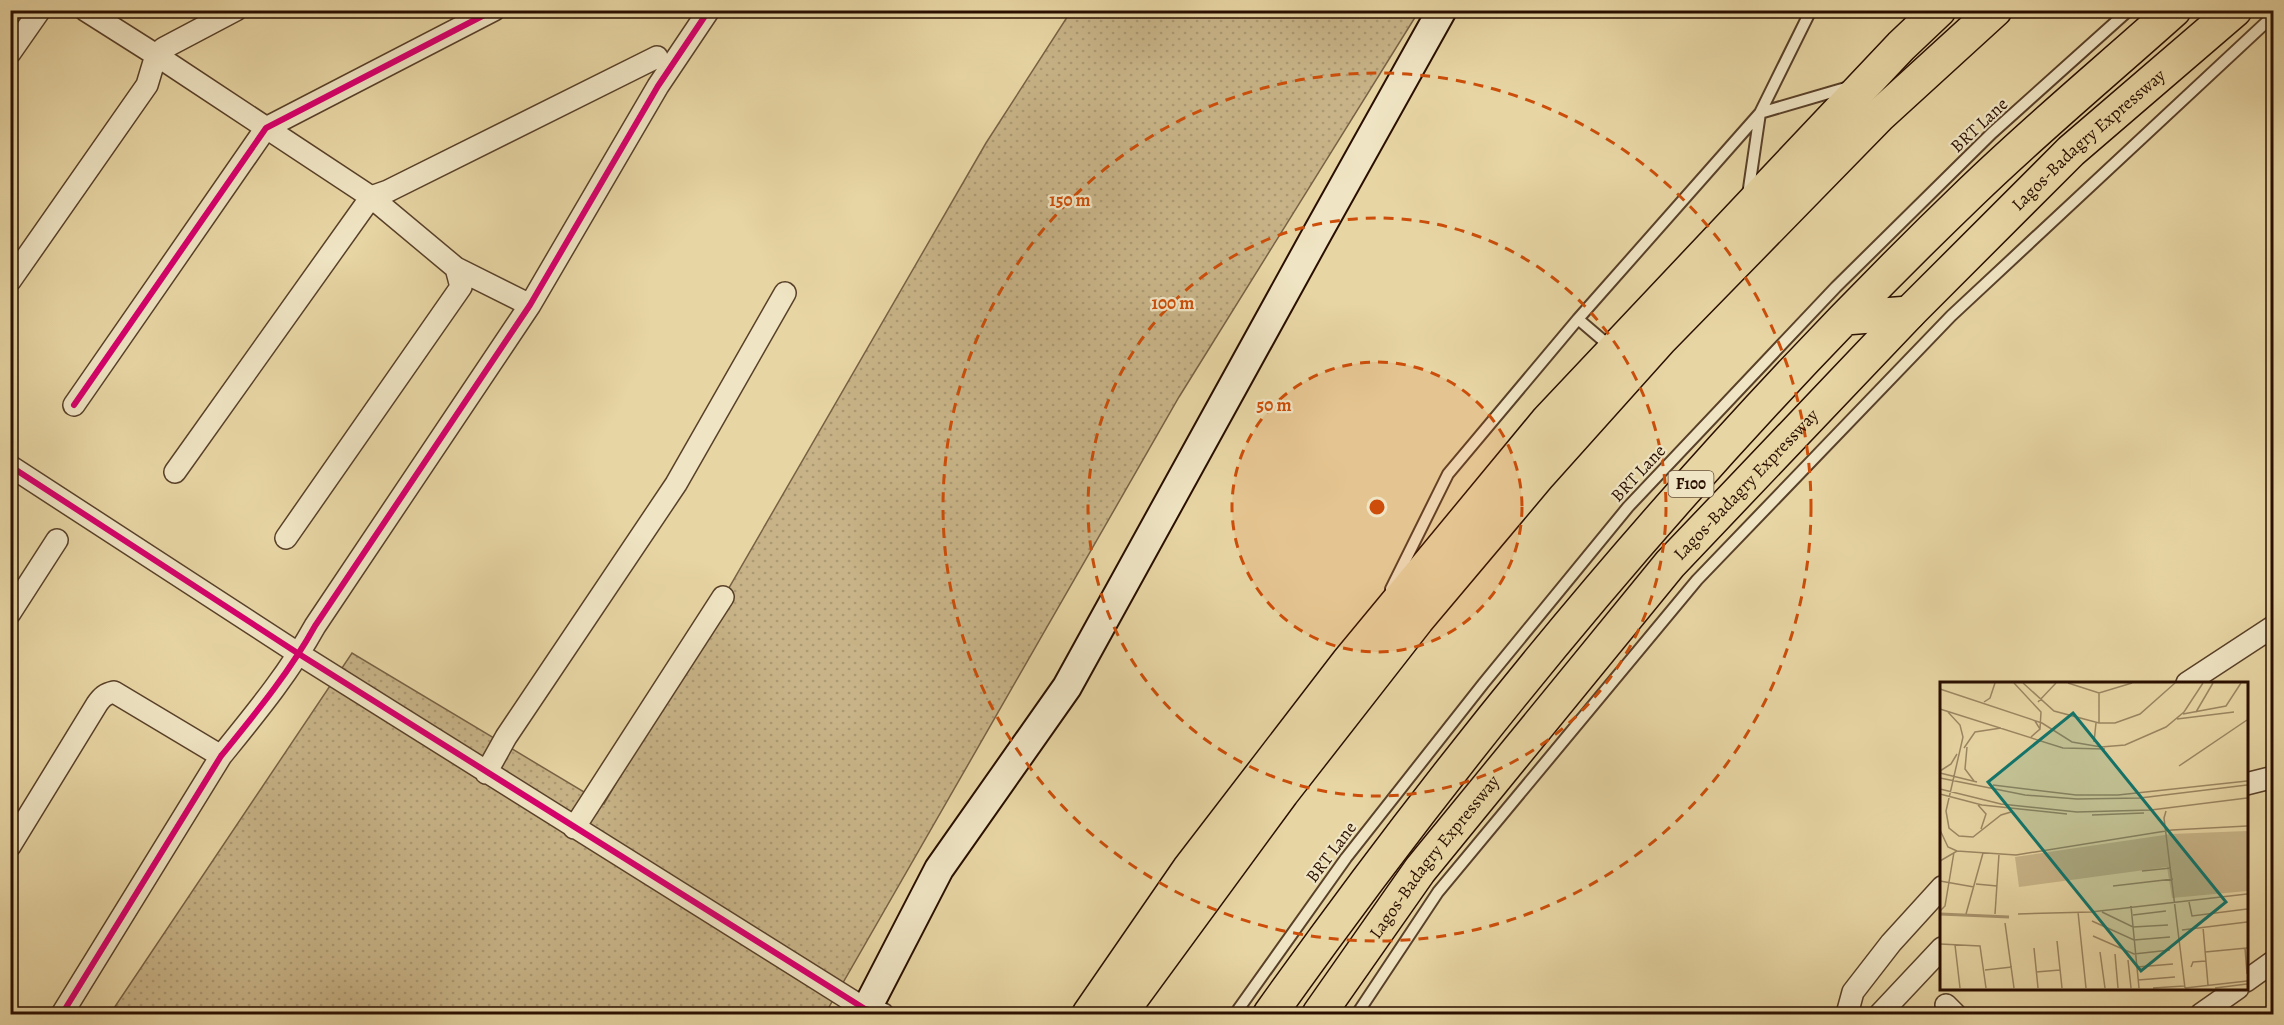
<svg xmlns="http://www.w3.org/2000/svg" width="2284" height="1025" viewBox="0 0 2284 1025" font-family="Alegreya,serif">
<defs>
<pattern id="grass-dots" width="8" height="8" patternUnits="userSpaceOnUse" patternTransform="scale(1.5)"><rect width="8" height="8" fill="#c7b387"/><path d="M2 2h.1M6 6h.1" fill="none" stroke="#ab9973" stroke-width="1.8" stroke-linecap="round"/></pattern>
</defs>
<rect width="100%" height="100%" fill="#e7d5a3"/>
<filter id="stains"><feTurbulence type="fractalNoise" baseFrequency=".00333" numOctaves="4"/><feColorMatrix values="0 0 0 0 .2 0 0 0 0 .09 0 0 0 0 .02 0 0 0 .5 -.17"/></filter>
<radialGradient id="worn" r=".72"><stop offset=".6" stop-color="#630" stop-opacity="0"/><stop offset="1" stop-color="#630" stop-opacity=".3"/></radialGradient>
<!-- grass -->
<path fill="url(#grass-dots)" stroke="#786144" stroke-width="1.5" d="M 1071,11 L 1419,11 L 1179,397 L 825,1014 L 110,1014 L 352,653 L 604,804 L 986,143 Z"/>
<g fill="none" stroke-linecap="round" stroke-linejoin="round">
<defs>
<path id="service" d="M 1748,195 L 1760,113 L 1811,10
M 1578,319 L 1612,348
M 1391,589 L 1448,474 L 1578,319 L 1760,113 L 1849,87
M 1235,1014 L 1346,858 L 1483,684 L 1628,507 L 1836,287 L 1992,133 L 2129,10
M 1357,1014 L 1438,892 L 1697,580 L 1951,316 L 2274,15"/>
<path id="minor" d="M 85,10 L 156,55 L 371,197 L 456,268 L 530,305
M 10,53 L 40,10
M 10,281 L 147,85 L 156,55 L 164,48 L 236,10
M 74,405 L 266,128 L 494,10
M 10,466 L 299,654 L 865,1009 L 883,1014
M 175,472 L 371,197 L 388,191 L 657,57
M 286,538 L 461,287 L 456,268
M 10,613 L 57,540
M 2187,683 L 2274,626
M 486,773 L 506,737 L 676,484 L 785,293
M 2246,784 L 2274,777
M 574,828 L 723,597
M 10,846 L 97,704 C 102,697 105,694 114,692 L 221,756
M 2246,981 L 2274,961
M 1946,1005 L 1955,1014
M 62,1014 L 221,756 C 255,714 289,673 315,626 L 530,305 L 658,86 L 709,10
M 1847,1014 L 1853,992 L 1891,943 L 1942,887
M 1880,1014 L 1942,948
M 2201,1014 L 2238,988"/>
<path id="secondary" d="M 864,1014 L 939,869 L 1067,687 L 1318,232 L 1442,10"/>
<g id="primary">
<path d="M 1089,1014 L 1189,869 L 1348,662 L 1548,420 L 1901,46 L 1939,10"/>
<path id="s1" d="M 1319,1014 L 1420,870 L 1670,564 L 1909,313 L 2071,151 L 2235,10"/>
</g>
<path id="motorway" d="M 1845,318 L 1909,313
M 1120,1014 L 1282,793 L 1417,620 L 1539,475 L 1660,340 L 1880,115 L 1995,10
M 1270,1014 C 1479,720 1711,442 1971,192 C 2036,129 2106,71 2174,10"/>
</defs>
<!-- service casing -->
<use href="#service" stroke="#594029" stroke-width="14"/>
<!-- minor casing -->
<use href="#minor" stroke="#594029" stroke-width="24"/>
<!-- secondary casing -->
<use href="#secondary" stroke="#2a0f00" stroke-width="32"/>
<!-- primary casing -->
<use href="#primary" stroke="#2a0f00" stroke-width="36"/>
<!-- motorway casing -->
<use href="#motorway" stroke="#2a0f00" stroke-width="36"/>
<!-- service -->
<use href="#service" stroke="#efe4c3" stroke-width="10"/>
<!-- minor -->
<use href="#minor" stroke="#efe4c3" stroke-width="21"/>
<!-- secondary -->
<use href="#secondary" stroke="#efe4c3" stroke-width="28"/>
<!-- primary -->
<use href="#primary" stroke="#e7d5a3" stroke-width="33"/>
<!-- motorway -->
<use href="#motorway" stroke="#e7d5a3" stroke-width="33"/>
<defs>
<path id="cycleway" d="M 74,405 L 266,128 L 494,10
M 10,466 L 299,654 L 865,1009 L 883,1014
M 62,1014 L 221,756 C 255,714 289,673 315,626 L 530,305 L 658,86 L 709,10"/>
</defs>
<!-- cycleway casing -->
<use href="#cycleway" stroke="#efe4c3" stroke-width="10"/>
<!-- cycleway -->
<use href="#cycleway" stroke="#d6006c" stroke-width="6"/>
</g>
<!-- distance rings -->
<circle cx="1377" cy="507" r="145" fill="#cc4e0a" fill-opacity=".12"/>
<g fill="none" stroke="#cc4e0a" stroke-width="3" stroke-dasharray="10 8">
<circle cx="1377" cy="507" r="145"/>
<circle cx="1377" cy="507" r="289"/>
<circle cx="1377" cy="507" r="434"/>
</g>
<g text-anchor="middle" dominant-baseline="central" stroke-width="4.5" stroke-linejoin="round" paint-order="stroke">
<!-- shield labels -->
<rect fill="#efe4c3" stroke="#654f3a" stroke-width="1.5" x="1668.5" y="471" width="45" height="26" rx="4.5"/>
<g font-size="16" font-weight="bold" fill="#2a0f00">
<text x="1691" y="484">F100</text>
</g>
<!-- street labels -->
<g font-size="18" fill="#2a0f00" stroke="#efe4c3">
<text transform="translate(1979 125) rotate(-43)">BRT Lane</text>
<text stroke="none"><textPath href="#s1" startOffset="1167">Lagos-Badagry Expressway</textPath></text>
<text transform="translate(1638 473) rotate(-47)">BRT Lane</text>
<text stroke="none"><textPath href="#s1" startOffset="681">Lagos-Badagry Expressway</textPath></text>
<text transform="translate(1331 852) rotate(-53)">BRT Lane</text>
<text stroke="none"><textPath href="#s1" startOffset="195">Lagos-Badagry Expressway</textPath></text>
</g>
</g>
<!-- overview -->
<g transform="translate(1940 682)">
<rect width="308" height="308" fill="#e7d5a3"/>
<path d="M 307,149 L 307,209 L 232,216 L 227,185 L 79,205 L 75,175 L 231,152 Z" fill="#c7b387"/>
<path fill="none" stroke="#a7926c" stroke-width="3" d="M 0,232 L 69,235"/>
<path fill="none" stroke="#9b8662" stroke-width="1.5" d="M 74,1 L 101,30 L 100,47M 83,1 L 114,29 L 159,41 L 175,41 L 200,32 L 235,1M 128,1 L 159,11 L 192,1M 0,7 L 102,41 L 132,60 L 161,65 L 185,63 L 226,45 L 244,30 L 263,1M 159,11 L 159,41M 44,20 L 50,16 L 55,1M 98,20 L 116,1M 0,27 L 123,66 L 165,67M 7,29 L 20,43 L 23,55 L 6,129 L 9,146 L 19,154 L 33,155 L 61,133 L 71,130M 256,30 L 273,1M 243,32 L 286,24 L 301,1M 237,37 L 294,30M 91,55 L 100,47 L 95,39M 154,60 L 156,41M 27,65 L 25,87 L 34,99M 24,66 L 35,50 L 61,46M 239,84 L 307,38M 0,89 L 11,82 L 17,72M 0,91 L 37,100M 0,96 L 85,113 L 137,117 L 200,116 L 307,103M 53,103 L 136,113 L 178,113 L 307,99M 0,107 L 61,122 L 137,130 L 211,128 L 307,116M 0,112 L 42,123 L 127,132M 38,123 L 46,132 L 41,147M 226,129 L 224,136 L 245,306M 152,133 L 204,131M 0,148 L 8,165 L 17,169M 0,179 L 17,169 L 76,173 L 232,148 L 307,144M 202,189 L 231,186M 0,199 L 34,205M 36,202 L 57,204M 173,204 L 233,197M 249,220 L 252,234 L 307,227M 191,224 L 199,306M 0,229 L 5,224 L 14,170M 138,230 L 146,306M 162,230 L 193,245 L 228,243M 26,232 L 43,171M 55,232 L 59,172M 78,232 L 151,230 L 307,212M 193,233 L 226,229M 152,239 L 194,258 L 230,255M 65,241 L 74,306M 263,245 L 268,303M 242,248 L 307,240M 153,254 L 194,272 L 230,268M 117,259 L 122,306M 0,262 L 40,264 L 46,306M 15,263 L 20,306M 94,266 L 98,306M 305,266 L 307,292M 160,270 L 165,306M 265,270 L 307,266M 175,272 L 178,306M 188,278 L 191,306M 197,285 L 233,282M 251,285 L 253,280 L 266,279M 45,288 L 72,285M 96,290 L 120,288M 198,298 L 235,295M 213,306 L 244,304M 245,306 L 307,299M 275,306 L 307,302"/>
<path fill="#0f766e" fill-opacity="0.15" stroke="#0f766e" stroke-width="3" d="M 133,31 L 286,220 L 201,289 L 48,100 Z"/>
<rect width="308" height="308" fill="none" stroke="#2a0f00" stroke-width="3"/>
</g>
<circle cx="1377" cy="507" r="9" fill="#cc4e0a" stroke="#efe4c3" stroke-width="3"/>
<g font-size="18" text-anchor="middle" font-weight="bold" fill="#cc4e0a" stroke="#efe4c3" stroke-width="4.5" stroke-linejoin="round" paint-order="stroke">
<text x="1070" y="206">150 m</text>
<text x="1173" y="309">100 m</text>
<text x="1274" y="411">50 m</text>
</g>
<!-- margin -->
<rect width="2284" height="1025" fill="none" stroke="#e7d5a3" stroke-width="36"/>
<rect x="12" y="12" width="2260" height="1001" fill="none" stroke="#2a0f00" stroke-width="3"/>
<rect x="18" y="18" width="2248" height="989" fill="none" stroke="#2a0f00" stroke-width="1.5"/>
<rect width="100%" height="100%" filter="url(#stains)"/>
<rect width="100%" height="100%" fill="url(#worn)"/>
</svg>
